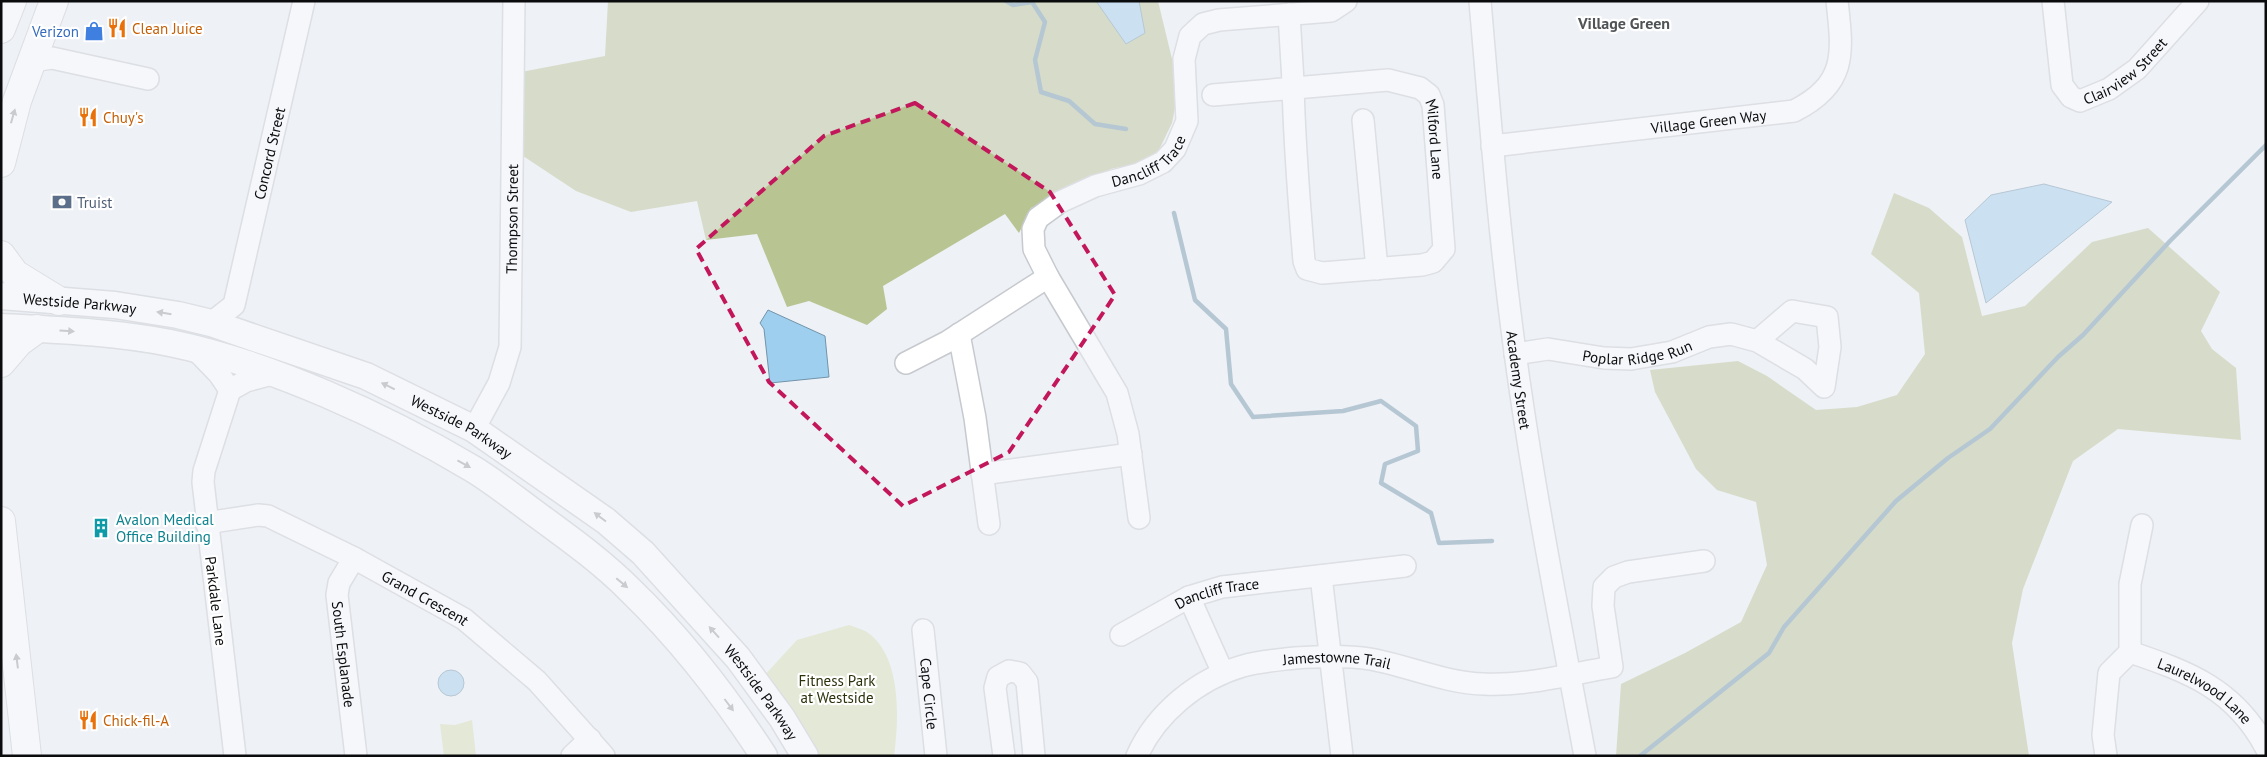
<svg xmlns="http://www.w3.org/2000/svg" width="2267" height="757" viewBox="0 0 2267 757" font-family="'PT Sans',sans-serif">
<rect width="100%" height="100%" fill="#eef1f6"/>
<!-- green -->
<path fill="#d5e0b0" d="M 849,625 C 854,627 862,629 867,632 C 902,656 899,719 894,756 L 813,756 L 763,677 L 797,640 Z
M 472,720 L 476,756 L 444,756 L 440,724 L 455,725 Z"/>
<!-- forest -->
<path fill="#b9c493" d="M 608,1 L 1158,1 L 1179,88 L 1172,123 L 1157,154 L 1134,164 L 1111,169 L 1031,208 L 1019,233 L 1005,214 L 883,286 L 887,309 L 867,325 L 809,301 L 787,307 L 757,234 L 706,240 L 697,201 L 631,212 L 576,191 L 520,154 L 521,72 L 605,56 Z
M 1894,193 L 1929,208 L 1962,237 L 1982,316 L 2025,306 L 2092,242 L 2148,228 L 2220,292 L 2201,331 L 2212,349 L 2236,368 L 2241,440 L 2118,429 L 2073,461 L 2023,589 L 2012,643 L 2029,756 L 1616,756 L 1621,684 L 1685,653 L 1741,622 L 1767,565 L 1756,502 L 1717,490 L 1696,469 L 1655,392 L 1650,370 L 1738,361 L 1767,376 L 1816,410 L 1857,407 L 1897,395 L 1925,354 L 1919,293 L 1871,254 Z"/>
<!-- water -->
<path fill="#9fcfee" stroke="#7294aa" d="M 1096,1 L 1139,1 L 1145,33 L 1126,44 Z
M 2044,184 L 2112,202 L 1986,303 L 1965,220 L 1991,195 Z
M 768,310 L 825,336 L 829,377 L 770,383 L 764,329 L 760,323 Z
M438 683a13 13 0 1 1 26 0a13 13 0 1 1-26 0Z"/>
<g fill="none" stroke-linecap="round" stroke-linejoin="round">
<!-- stream -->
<path stroke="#7294aa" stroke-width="4.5" d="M 1006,1 L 1013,5 L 1032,2 L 1045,22 L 1035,60 L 1041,92 L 1069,101 L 1095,124 L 1126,129
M 1174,213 L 1195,300 L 1226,329 L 1231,384 L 1253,417 L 1343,411 L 1381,401 L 1416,426 L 1418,451 L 1385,464 L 1381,483 L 1431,513 L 1439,543 L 1492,541
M 1640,756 L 1769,653 L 1784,627 L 1896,501 L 1948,458 L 1990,429 L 2058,357 L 2083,335 L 2170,241 L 2266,145"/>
<defs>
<g id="minor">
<path id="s1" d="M 1480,1 C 1490,118 1499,235 1515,352 C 1533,487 1560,622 1585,756"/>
<path id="s2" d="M 2053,1 L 2062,85 L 2071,97 L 2080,101 L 2109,89 L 2137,69 L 2198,1"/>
<path d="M 29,66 L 39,60 L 52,58 L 148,79"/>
<path id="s3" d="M 1213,95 L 1388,80 L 1420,88 L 1429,95 L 1433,105 L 1444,249 L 1433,262 L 1422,265 L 1322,273 L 1307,269 L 1304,261 C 1299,201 1294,142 1293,82 L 1289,14"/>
<path d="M 1363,120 L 1377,269"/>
<path id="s4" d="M 1492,146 L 1794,111 C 1847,84 1843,54 1837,1"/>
<path id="s5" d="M 211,323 L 234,305 L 304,1"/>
<path d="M 959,334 L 975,418 L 989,524"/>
<path d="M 195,349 L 219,374 L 230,390"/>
<path id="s6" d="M 1515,354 L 1548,349 L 1604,358 L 1631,359 L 1672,352 L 1709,337 L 1731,334 L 1757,341 L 1805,369 L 1824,387 L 1830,347 L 1827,317 L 1792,311 L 1757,341"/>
<path d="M 906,363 L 947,342 L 1048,277"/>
<path id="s7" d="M 474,429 L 499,383 L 510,347 L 514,1"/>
<path d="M 982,474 L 1131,454"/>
<path id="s8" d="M 1139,518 L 1128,434 L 1117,393 L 1048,277 L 1034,249 L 1033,229 L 1038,218 L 1060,202 L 1095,186 L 1139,174 L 1163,162 L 1175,149 L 1187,121 L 1184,59 L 1190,36 L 1203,24 L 1219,20 L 1331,11 L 1346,1"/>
<path id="s9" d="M 206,523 L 258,515 L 268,516 L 354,558 L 464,619 L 537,681 L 604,756"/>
<path id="s10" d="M 354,558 L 339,583 L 337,595 L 356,756"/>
<path d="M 1321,576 L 1342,756"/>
<path d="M 1189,597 L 1223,673"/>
<path id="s11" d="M 923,630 L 936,756"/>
<path id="s12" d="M 1121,635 L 1189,597 L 1222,587 L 1405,566"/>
<path id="s13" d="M 2130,652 C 2189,672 2235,689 2266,748"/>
<path d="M 235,756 L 203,482 L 204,471 L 230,390 L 246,381 L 272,374"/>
<path d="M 572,756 L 590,739"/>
<path d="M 1004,756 L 995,688 L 998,677 L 1009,671 L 1020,673 L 1027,682 L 1034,756"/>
<path id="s14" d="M 1137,756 C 1156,713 1198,679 1243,666 C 1260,661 1278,660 1295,658 C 1321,656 1345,655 1370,659 C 1409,666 1445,683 1484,684 C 1526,686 1570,674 1612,667 L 1603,606 L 1604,587 L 1614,577 L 1628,572 L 1704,561"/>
<path d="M 2106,756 L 2103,735 L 2109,673 L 2130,652 L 2130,584 L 2142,525"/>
</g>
<g id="major">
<path id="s15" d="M 1,296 L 115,305 L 178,315 L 211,323 L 366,376 L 474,429 L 606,521 L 643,553 L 738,658 L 782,718 L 805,756"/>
<path d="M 1,327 C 58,330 114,332 170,343 C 269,363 386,417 473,469 C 496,483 518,501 540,517 C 570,539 602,562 629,589 C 681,639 725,696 764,756"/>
</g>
<path id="highway" d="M 1,29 L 12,1
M 1,163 L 17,101 L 54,1
M 1,255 L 15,274 L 59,301
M 1,363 L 19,342 L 37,329
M 1,521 L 27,756"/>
</defs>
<!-- minor casing -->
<use href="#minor" stroke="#c6c9ce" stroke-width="24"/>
<!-- major casing -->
<use href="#major" stroke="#c6c9ce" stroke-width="29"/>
<!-- highway casing -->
<use href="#highway" stroke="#c6c9ce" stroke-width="30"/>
<!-- minor -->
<use href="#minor" stroke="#fff" stroke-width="21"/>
<!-- major -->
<use href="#major" stroke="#fff" stroke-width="26"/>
<!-- highway -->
<use href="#highway" stroke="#fff" stroke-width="28"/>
</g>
<!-- one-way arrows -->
<defs><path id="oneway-solid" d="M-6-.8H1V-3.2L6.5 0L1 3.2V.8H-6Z" transform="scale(1.25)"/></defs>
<g fill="#9d9d9e">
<use href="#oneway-solid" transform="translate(13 116) rotate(-74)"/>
<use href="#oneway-solid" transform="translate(164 313) rotate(-171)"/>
<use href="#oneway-solid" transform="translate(67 331) rotate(4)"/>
<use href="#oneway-solid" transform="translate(388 386) rotate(-154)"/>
<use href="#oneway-solid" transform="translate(464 464) rotate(29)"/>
<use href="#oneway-solid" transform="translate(600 517) rotate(-143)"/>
<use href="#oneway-solid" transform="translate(622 583) rotate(40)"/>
<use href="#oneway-solid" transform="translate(714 632) rotate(-132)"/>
<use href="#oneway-solid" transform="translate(17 661) rotate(-97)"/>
<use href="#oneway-solid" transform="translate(729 705) rotate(53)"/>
</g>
<!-- marked area -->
<path d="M0 0H2267V757H0ZM 915,103 L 1050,192 L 1115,295 L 1009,452 L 903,506 L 769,382 L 696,249 L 824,136 Z" fill="#eef1f6" fill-opacity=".55" fill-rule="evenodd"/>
<path fill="none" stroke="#c2185b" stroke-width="4" stroke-dasharray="10 6" stroke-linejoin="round" d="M 915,103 L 1050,192 L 1115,295 L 1009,452 L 903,506 L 769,382 L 696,249 L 824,136 Z"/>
<!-- icons -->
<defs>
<symbol id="restaurant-bare" viewBox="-9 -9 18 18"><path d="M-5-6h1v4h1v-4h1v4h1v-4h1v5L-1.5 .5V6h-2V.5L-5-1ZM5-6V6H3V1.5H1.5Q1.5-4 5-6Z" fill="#e8710a" stroke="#fff" stroke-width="2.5" paint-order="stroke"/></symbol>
<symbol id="shop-bare" viewBox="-9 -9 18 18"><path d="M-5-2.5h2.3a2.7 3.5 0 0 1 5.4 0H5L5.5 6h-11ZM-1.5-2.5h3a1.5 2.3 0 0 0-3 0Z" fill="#3f7fe0" stroke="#fff" stroke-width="2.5" paint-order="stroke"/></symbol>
<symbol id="bank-bare" viewBox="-9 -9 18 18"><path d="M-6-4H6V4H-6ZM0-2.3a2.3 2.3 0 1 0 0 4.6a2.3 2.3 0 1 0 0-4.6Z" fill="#5c6f8a" stroke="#fff" stroke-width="2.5" paint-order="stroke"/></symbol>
<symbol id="building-bare" viewBox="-9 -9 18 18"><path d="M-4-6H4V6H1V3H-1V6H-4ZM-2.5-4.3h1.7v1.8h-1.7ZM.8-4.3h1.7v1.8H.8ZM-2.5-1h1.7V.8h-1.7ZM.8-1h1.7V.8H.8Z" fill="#0f9aa8" stroke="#fff" stroke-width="2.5" paint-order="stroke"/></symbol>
</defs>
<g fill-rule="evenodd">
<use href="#restaurant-bare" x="103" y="14" width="28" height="28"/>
<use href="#shop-bare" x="80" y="17" width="28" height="28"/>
<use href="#restaurant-bare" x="74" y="103" width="28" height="28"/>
<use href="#bank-bare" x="48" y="188" width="28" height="28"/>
<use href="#building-bare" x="87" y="514" width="28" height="28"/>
<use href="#restaurant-bare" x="74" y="706" width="28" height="28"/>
</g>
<g text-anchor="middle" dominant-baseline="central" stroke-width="4.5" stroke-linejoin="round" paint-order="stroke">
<!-- food labels -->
<g font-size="15" fill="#c56008" stroke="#fff" text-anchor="start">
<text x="132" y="28">Clean Juice</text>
<text x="103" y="117">Chuy's</text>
<text x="103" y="720">Chick-fil-A</text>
</g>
<!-- shop labels -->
<g font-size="15" fill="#366cbe" stroke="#fff" text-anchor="end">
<text x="79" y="31">Verizon</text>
</g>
<!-- street labels -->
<g font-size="15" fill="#0a0b0d" stroke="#fff">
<text stroke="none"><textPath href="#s2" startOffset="164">Clairview Street</textPath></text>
<text stroke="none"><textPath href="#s4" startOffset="218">Village Green Way</textPath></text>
<text stroke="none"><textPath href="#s3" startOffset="265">Milford Lane</textPath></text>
<text stroke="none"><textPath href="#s5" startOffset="185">Concord Street</textPath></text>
<text stroke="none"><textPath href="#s8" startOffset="452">Dancliff Trace</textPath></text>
<text stroke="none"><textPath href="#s7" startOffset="218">Thompson Street</textPath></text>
<text stroke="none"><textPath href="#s15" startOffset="79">Westside Parkway</textPath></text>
<text stroke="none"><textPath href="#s6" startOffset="124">Poplar Ridge Run</textPath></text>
<text stroke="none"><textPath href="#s1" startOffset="381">Academy Street</textPath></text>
<text stroke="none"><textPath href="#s15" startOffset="484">Westside Parkway</textPath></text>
<text stroke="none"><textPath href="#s12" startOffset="106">Dancliff Trace</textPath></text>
<text stroke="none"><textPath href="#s9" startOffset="240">Grand Crescent</textPath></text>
<text transform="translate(216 601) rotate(83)">Parkdale Lane</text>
<text stroke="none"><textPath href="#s10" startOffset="101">South Esplanade</textPath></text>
<text stroke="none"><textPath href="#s14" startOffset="238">Jamestowne Trail</textPath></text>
<text stroke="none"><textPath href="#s15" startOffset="889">Westside Parkway</textPath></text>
<text stroke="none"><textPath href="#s11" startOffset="64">Cape Circle</textPath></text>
<text stroke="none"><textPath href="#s13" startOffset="85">Laurelwood Lane</textPath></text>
</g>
<!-- service labels -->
<g font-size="15" fill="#4e5e75" stroke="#fff" text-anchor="start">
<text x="77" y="202">Truist</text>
</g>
<!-- culture labels -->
<g font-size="15" fill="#0d838f" stroke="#fff" text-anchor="start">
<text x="116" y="519">Avalon Medical<tspan x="116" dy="17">Office Building</tspan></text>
</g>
<!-- park labels -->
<g font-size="15" fill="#2b310b" stroke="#fff">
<text x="837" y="680">Fitness Park<tspan x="837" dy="17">at Westside</tspan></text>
</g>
<!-- neighbourhood labels -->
<g font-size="16" font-weight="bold" fill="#515457" stroke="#fff">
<text x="1624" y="23">Village Green</text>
</g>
</g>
<!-- border -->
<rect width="2267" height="757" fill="none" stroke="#0a0b0d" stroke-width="5"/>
</svg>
